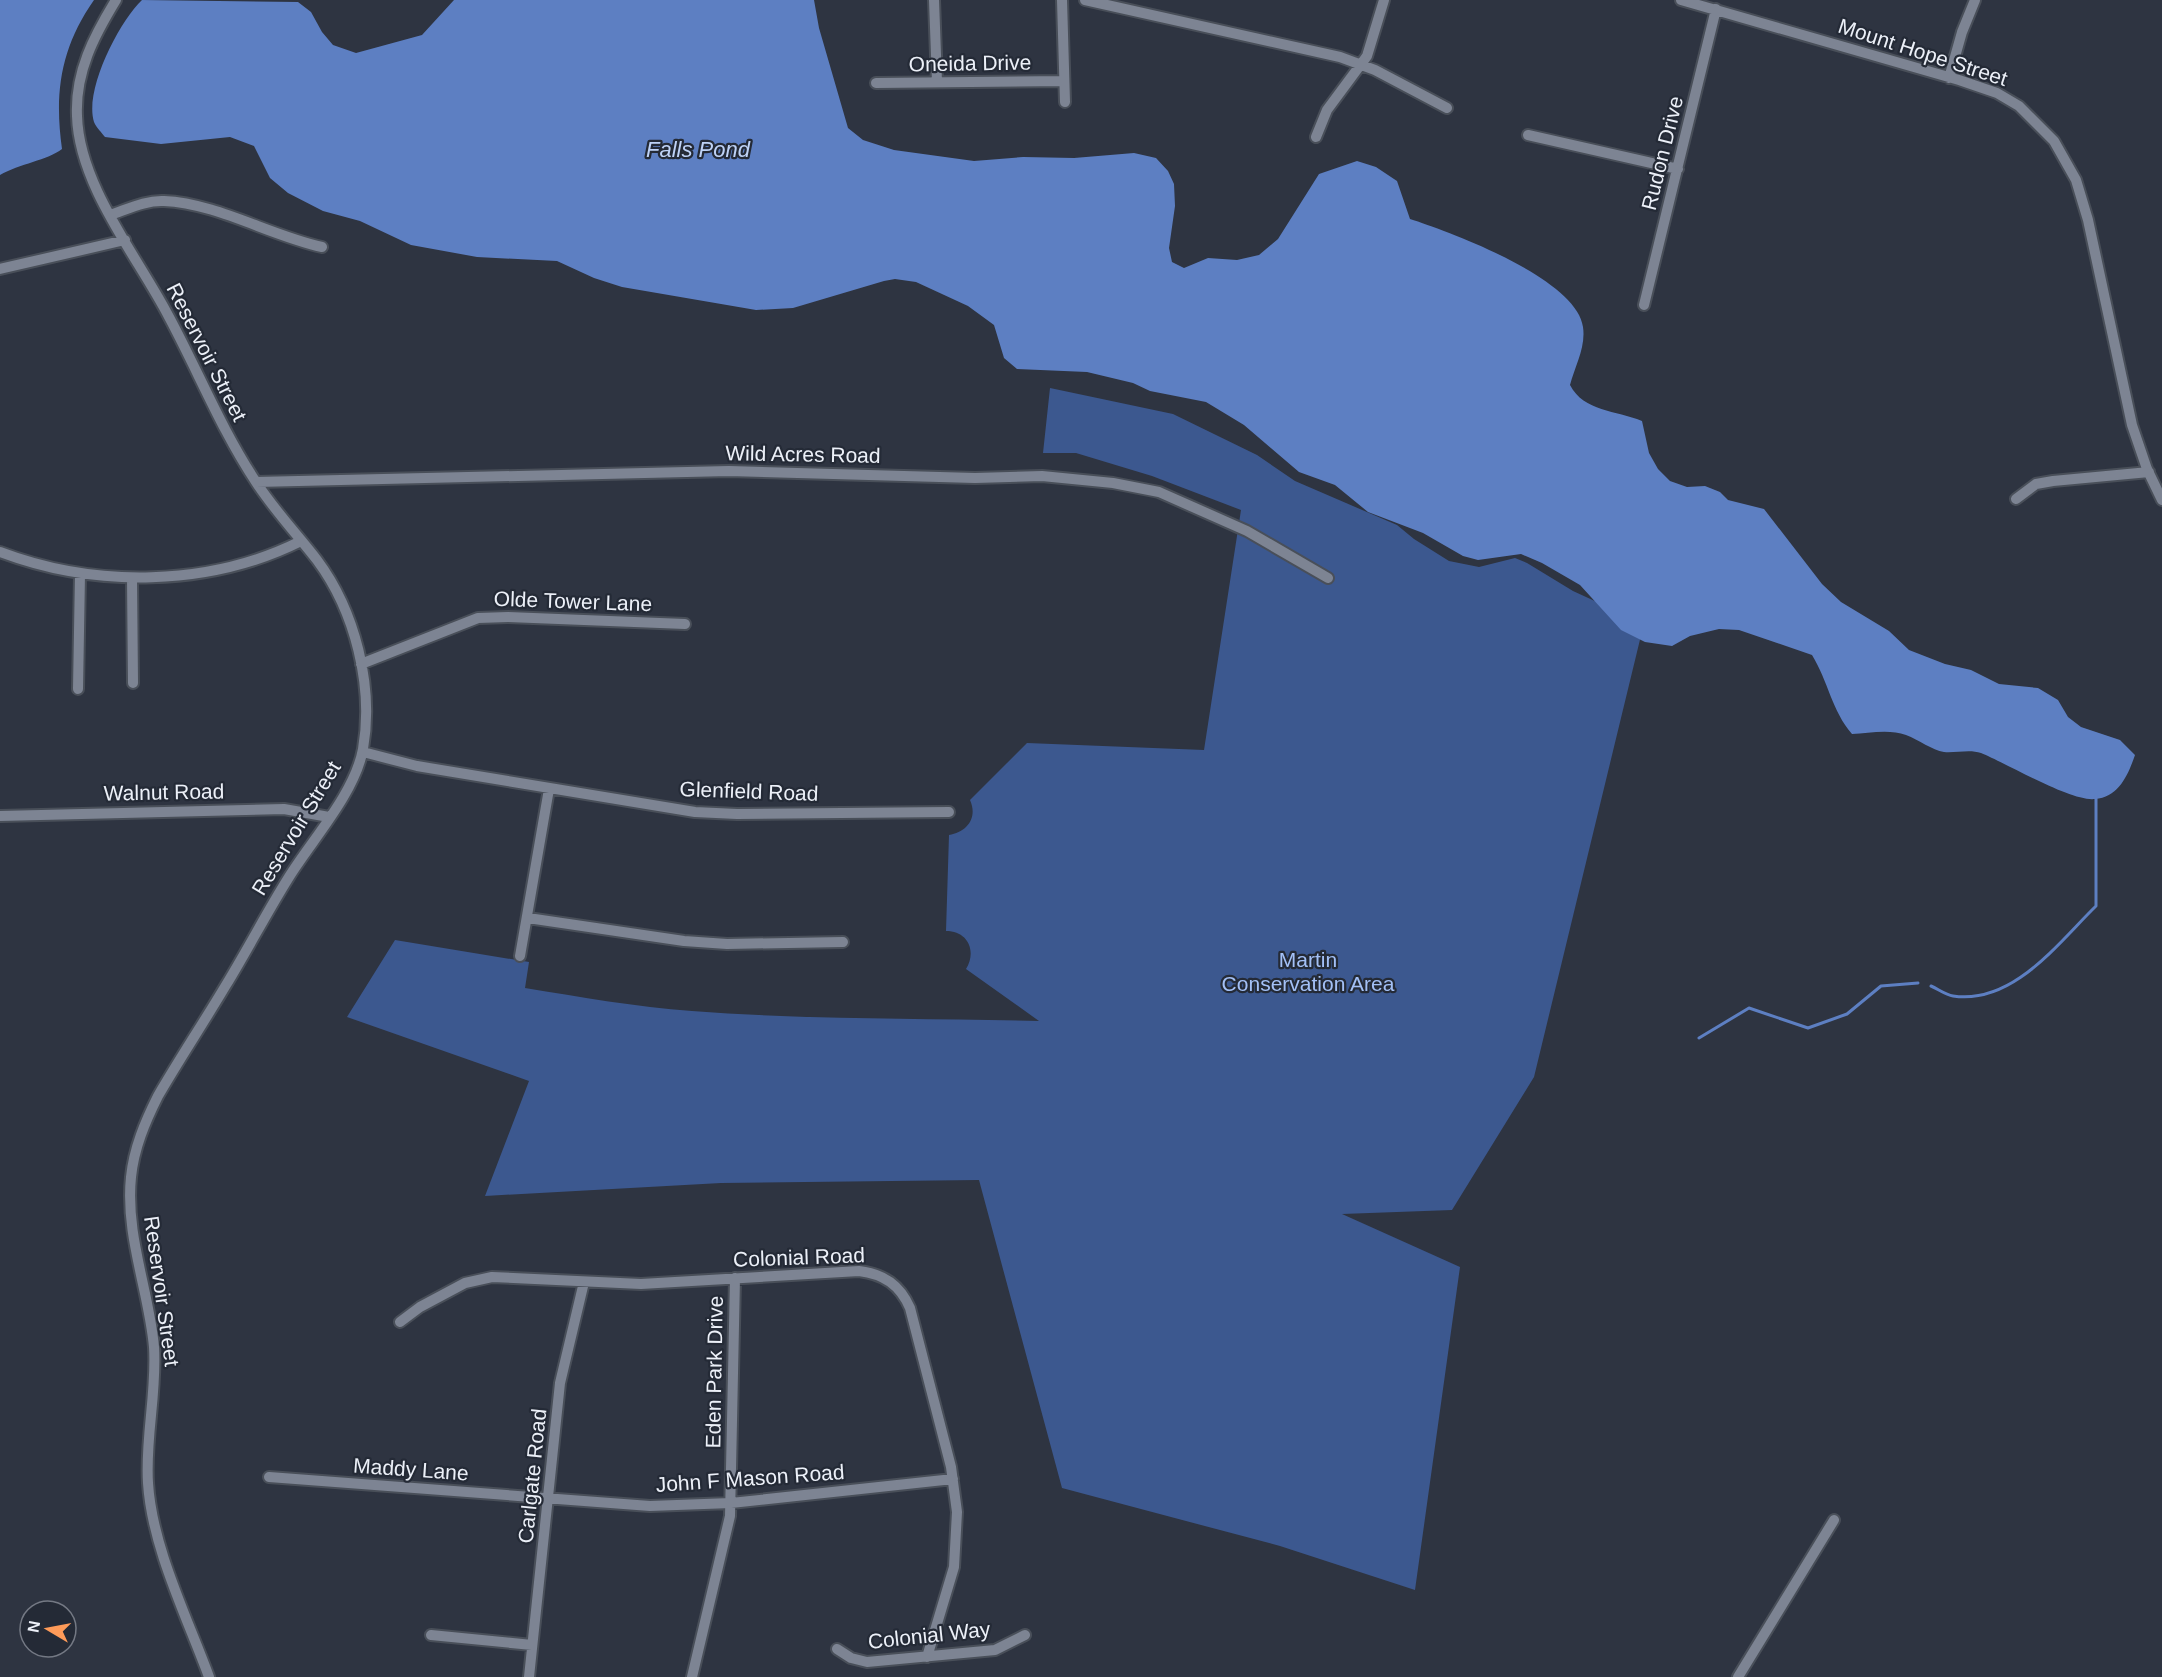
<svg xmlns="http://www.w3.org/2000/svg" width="2162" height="1677" viewBox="0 0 2162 1677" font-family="Arial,sans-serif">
<rect width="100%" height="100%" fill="#2e3441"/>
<!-- green -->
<path fill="#3c588f" d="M 1050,388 L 1173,414 L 1257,455 L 1295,481 L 1397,525 L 1414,539 L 1449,561 L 1479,567 L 1515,558 L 1527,563 L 1573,591 L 1610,608 L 1645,619 L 1534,1077 L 1452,1210 L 1342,1214 L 1460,1267 L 1415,1590 L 1280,1546 L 1062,1488 L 979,1180 L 721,1183 L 485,1196 L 529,1081 L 347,1017 L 395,940 L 529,962 L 525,988 C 581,997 636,1007 692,1011 C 807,1020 924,1018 1039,1021 L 966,969 C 977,951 968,931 946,931 L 949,835 C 967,832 978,818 970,800 L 1027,743 L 1204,750 L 1241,510 L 1152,476 L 1076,453 L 1043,453 Z"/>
<!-- water -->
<path fill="#5d7fc2" d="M 0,0 L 94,0 C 61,47 54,92 62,149 C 48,160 19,164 0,175 Z
M 142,0 L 298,2 L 311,12 L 322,32 L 333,45 L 356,53 L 422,35 L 454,0 L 814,0 L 819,28 L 848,128 L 863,140 L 894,150 L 974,161 L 1023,157 L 1074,158 L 1134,153 L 1156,158 L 1168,171 L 1174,184 L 1175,206 L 1169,248 L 1172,262 L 1184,268 L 1208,258 L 1237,260 L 1259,255 L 1278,239 L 1319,174 L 1357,161 L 1376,167 L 1397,181 L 1410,219 C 1451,232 1577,279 1583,327 C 1586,347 1575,366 1570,385 C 1584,412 1616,410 1642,421 L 1649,453 L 1658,469 L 1670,481 L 1687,487 L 1705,486 L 1720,492 L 1728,500 L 1764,509 L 1822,584 L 1841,602 L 1889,631 L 1909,650 L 1945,664 L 1971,670 L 1999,684 L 2038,688 L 2058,700 L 2068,717 L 2081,727 L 2120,740 L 2135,755 C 2128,775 2119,797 2095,799 C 2071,802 2006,763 1981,753 C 1970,749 1956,753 1944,752 C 1932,750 1919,740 1906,735 C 1890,729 1869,733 1852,734 C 1832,711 1828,681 1812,655 L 1739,630 L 1719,629 L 1690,636 L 1672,646 L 1645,642 L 1621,630 L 1580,585 L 1542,563 L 1521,554 L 1478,560 L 1463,556 L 1423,533 L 1368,512 L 1335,485 L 1299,472 L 1244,425 L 1206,402 L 1150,391 L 1133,383 L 1087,372 L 1017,369 L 1004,358 L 994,325 L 968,306 L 916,282 L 895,279 L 884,281 L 793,308 L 756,310 L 622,287 L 594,278 L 557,261 L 477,257 L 411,245 L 360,221 L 323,211 L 288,193 L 270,178 L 254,146 L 230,137 L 161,144 L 105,137 C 102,133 96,127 94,122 C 84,90 119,22 142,0 Z"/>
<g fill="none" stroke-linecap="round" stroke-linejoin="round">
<!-- stream -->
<path stroke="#5d7fc2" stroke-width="3" d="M 1931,986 C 1938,989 1946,995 1953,996 C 2013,1005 2058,943 2096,906 L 2096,795
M 1699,1038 L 1749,1008 L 1808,1028 L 1847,1014 L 1881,986 L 1918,983"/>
<defs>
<path id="minor" d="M 116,0 C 94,36 75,72 77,116 C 79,186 138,257 169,317 C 199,373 221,429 256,482 C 274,510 297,534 317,560 C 355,611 374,686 363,749 C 355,793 312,840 289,877 C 267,912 248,949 226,985 C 204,1022 180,1058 158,1096 C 145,1122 134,1148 131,1177 C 125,1235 149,1291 154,1347 C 157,1393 145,1438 148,1483 C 152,1547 187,1617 209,1677
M 934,0 L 937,82
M 1062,0 L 1065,102
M 1085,0 L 1340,57 L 1375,70 L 1447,108
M 1681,0 L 1959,80 L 1997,93 L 2019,106 L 2054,141 L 2076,180 L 2088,220 L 2132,425 L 2147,469 L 2162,500
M 1949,78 L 1962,32 L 1975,0
M 876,83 L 1064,81
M 1528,135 L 1678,169
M 1316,137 L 1327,110 L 1367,56 L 1384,0
M 110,215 C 128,209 146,200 164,201 C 216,203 271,236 322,247
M 0,269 L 125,240
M 1644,305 L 1716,9
M 256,482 L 729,471 L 975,478 L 1042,476 L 1113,483 L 1159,492 L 1247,531 L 1328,578
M 2016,499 L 2036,484 L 2053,481 L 2149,472
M 0,552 C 95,588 209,587 301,541
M 132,578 L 133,683
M 361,664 L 478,618 L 508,617 L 685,624
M 78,689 L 80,574
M 363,752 L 417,766 L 695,812 L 737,814 L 949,812
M 0,816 L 284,809 L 329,817
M 528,918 L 684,941 L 727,944 L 843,942
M 520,956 L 549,789
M 400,1322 L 420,1307 L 465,1283 L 492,1277 L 641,1284 L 859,1271 C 884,1274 900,1285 910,1308 L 951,1467 L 957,1512 L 954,1567 L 927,1657
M 269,1477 L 650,1506 L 731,1503 L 953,1479
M 431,1635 L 532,1645
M 837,1649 L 851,1658 L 867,1662 L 995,1650 L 1025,1635
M 529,1677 L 560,1383 L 584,1282
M 692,1677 L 730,1516 L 735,1278
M 1738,1677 L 1834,1520"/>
</defs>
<!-- minor casing -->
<use href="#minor" stroke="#494f59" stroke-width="14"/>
<!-- minor -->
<use href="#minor" stroke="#7d8493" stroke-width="10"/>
</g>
<g text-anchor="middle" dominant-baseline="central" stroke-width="4.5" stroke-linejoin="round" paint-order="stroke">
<!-- street labels -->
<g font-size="21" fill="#ecf0f8" stroke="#242a36">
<text transform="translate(1923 52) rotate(18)">Mount Hope Street</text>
<text transform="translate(970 63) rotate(-1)">Oneida Drive</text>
<text transform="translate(1662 153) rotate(-76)">Rudon Drive</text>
<text transform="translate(207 352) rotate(63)">Reservoir Street</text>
<text transform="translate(803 454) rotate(1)">Wild Acres Road</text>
<text transform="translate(573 601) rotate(2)">Olde Tower Lane</text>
<text transform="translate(749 791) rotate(2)">Glenfield Road</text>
<text transform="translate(164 792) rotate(-1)">Walnut Road</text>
<text transform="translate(296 828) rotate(-59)">Reservoir Street</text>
<text transform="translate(799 1257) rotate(-2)">Colonial Road</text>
<text transform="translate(162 1291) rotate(82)">Reservoir Street</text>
<text transform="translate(714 1372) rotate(-89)">Eden Park Drive</text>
<text transform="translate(411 1469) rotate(4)">Maddy Lane</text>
<text transform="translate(532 1476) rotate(-84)">Carlgate Road</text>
<text transform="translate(750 1478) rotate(-4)">John F Mason Road</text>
<text transform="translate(929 1635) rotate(-6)">Colonial Way</text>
</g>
<!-- park labels -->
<g font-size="21" fill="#a3c0f6" stroke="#242a36">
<text x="1308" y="959">Martin<tspan x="1308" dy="24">Conservation Area</tspan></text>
</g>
<!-- water labels -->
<g font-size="22" font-style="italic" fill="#bed2f6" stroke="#242a36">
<text x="698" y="149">Falls Pond</text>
</g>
</g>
<!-- north arrow -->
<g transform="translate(48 1629) rotate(280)"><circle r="28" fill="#242a36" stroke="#747984" stroke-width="1.5"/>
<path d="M0-4.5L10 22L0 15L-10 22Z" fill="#fe9b59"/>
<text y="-9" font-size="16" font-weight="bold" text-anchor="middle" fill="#ecf0f8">N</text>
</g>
</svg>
